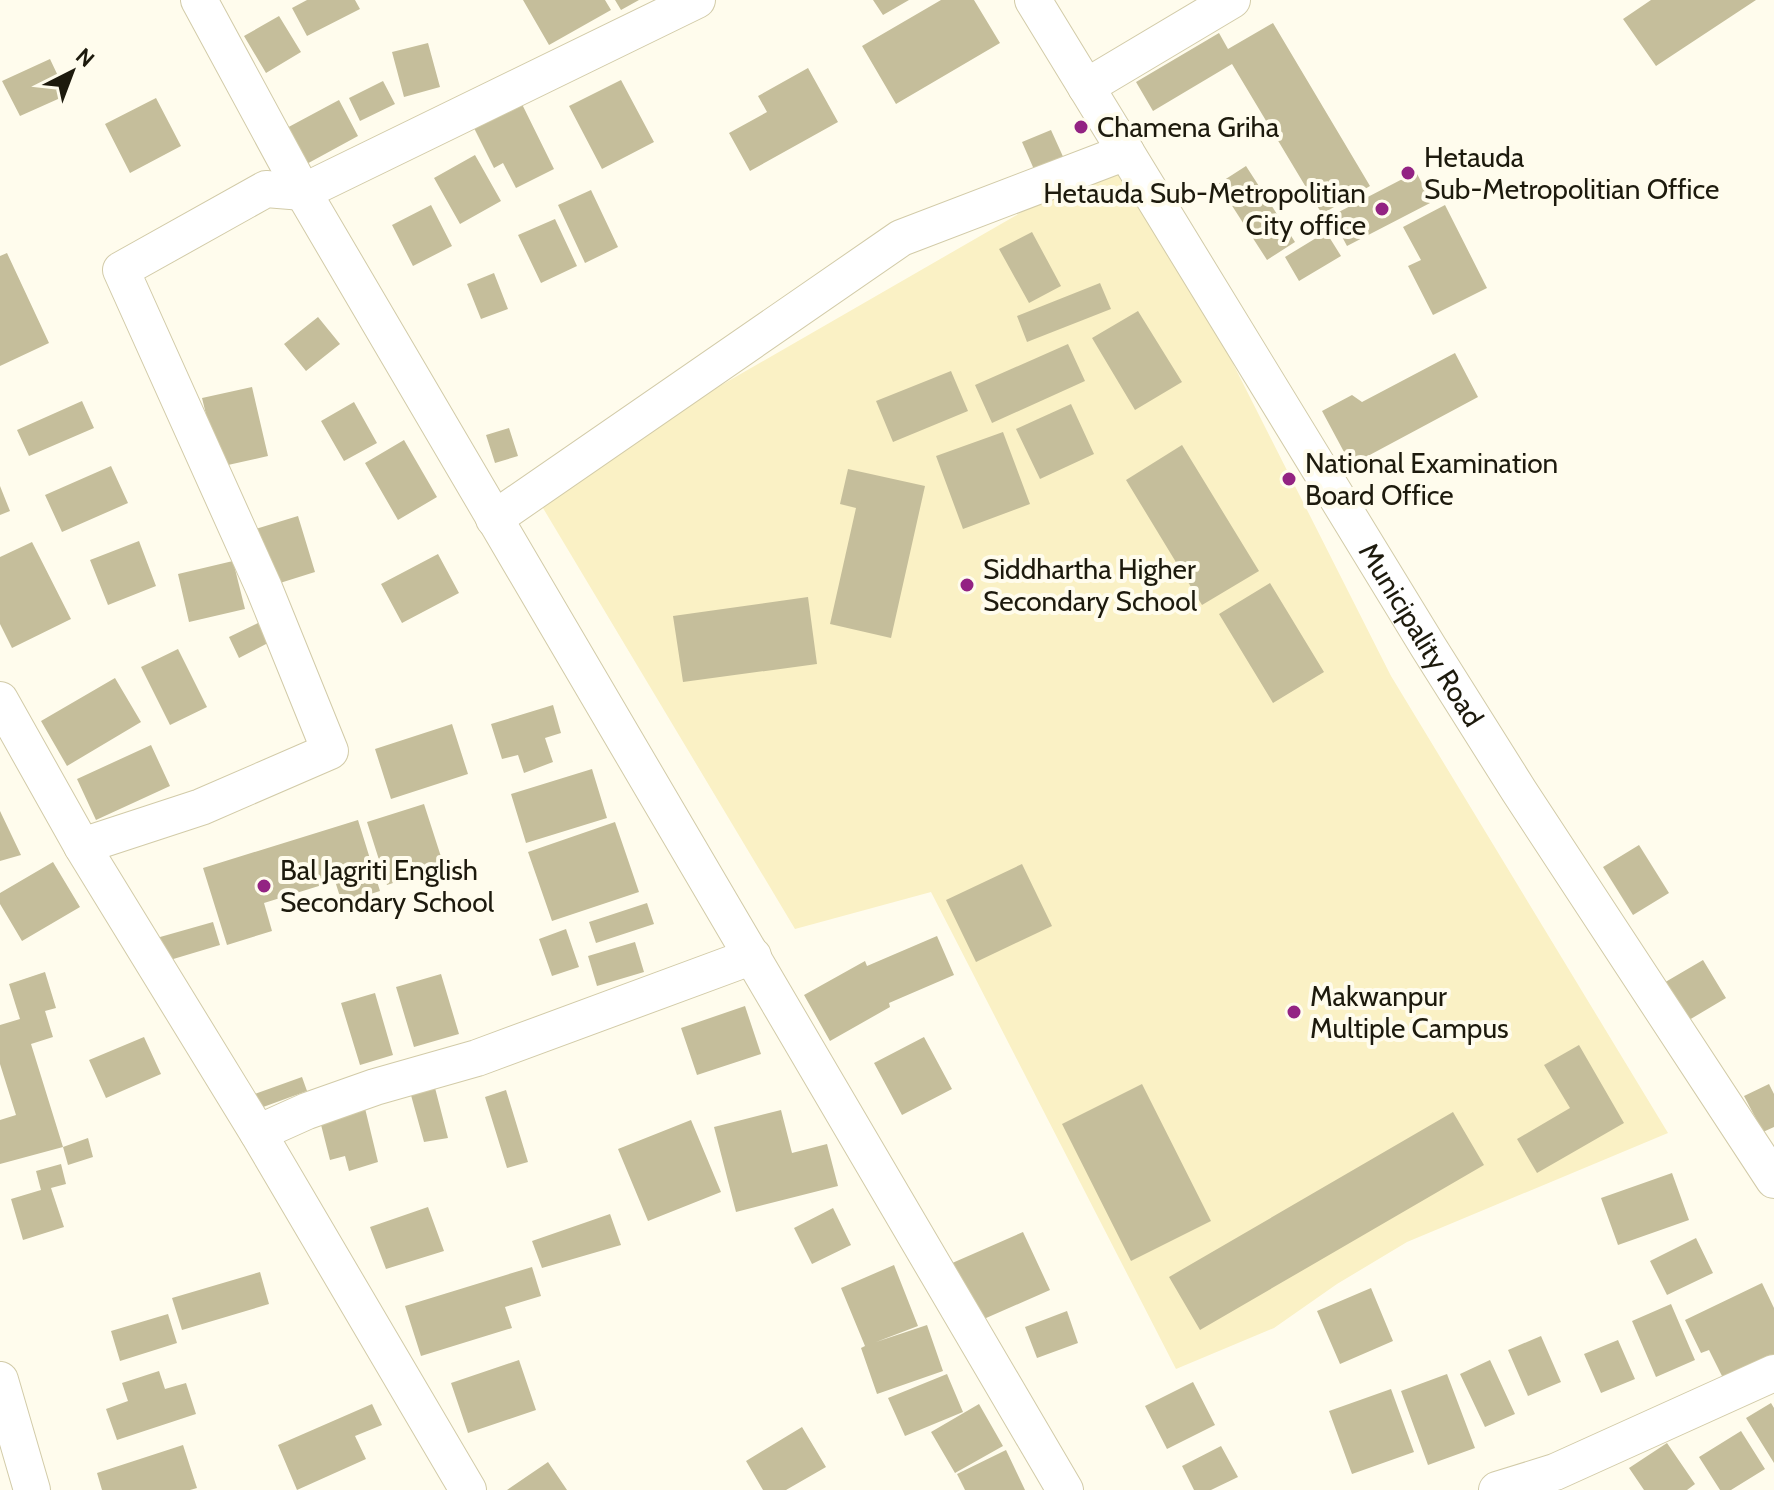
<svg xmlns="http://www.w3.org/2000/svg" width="1774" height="1490" viewBox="0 0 1774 1490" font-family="Cabin,sans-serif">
<rect width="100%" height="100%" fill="#fffced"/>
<!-- built -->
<path fill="#faf1c5" d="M 1126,152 L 1391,676 L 1668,1133 L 1407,1242 L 1337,1284 L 1274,1328 L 1176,1369 L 931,892 L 795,929 L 534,493 Z"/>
<!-- building -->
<path fill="#c5be9b" d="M 307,0 L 355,0 L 360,9 L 307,36 L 292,8 Z
M 523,0 L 605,0 L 611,10 L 549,45 Z
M 615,0 L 639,0 L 621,10 Z
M 873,0 L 909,0 L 883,15 Z
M 941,0 L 974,0 L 1000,43 L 896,104 L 862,46 Z
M 1651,0 L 1756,0 L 1656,66 L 1623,19 Z
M 279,16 L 301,52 L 266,73 L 244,36 Z
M 1273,23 L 1370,186 L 1322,214 L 1232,64 L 1153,111 L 1136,82 L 1219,33 L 1228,49 Z
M 428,43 L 440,87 L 404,97 L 392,52 Z
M 50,59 L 67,95 L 20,116 L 2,81 Z
M 808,68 L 838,122 L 750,171 L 729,133 L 767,112 L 758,96 Z
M 621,80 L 654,142 L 602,169 L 569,106 Z
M 383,81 L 395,104 L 360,121 L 349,98 Z
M 517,94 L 554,169 L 516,188 L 503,163 L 494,168 L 469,118 Z
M 156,98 L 181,146 L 130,173 L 105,124 Z
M 339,100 L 358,136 L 303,166 L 283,130 Z
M 1051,130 L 1065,161 L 1036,174 L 1022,142 Z
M 475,155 L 501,201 L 460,224 L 434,178 Z
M 1246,166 L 1295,242 L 1267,260 L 1218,184 Z
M 1416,172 L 1432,202 L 1347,246 L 1331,216 Z
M 591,190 L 618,247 L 585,263 L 558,205 Z
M 431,205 L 452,246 L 413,266 L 392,225 Z
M 1445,205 L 1487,288 L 1433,315 L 1408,266 L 1421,260 L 1403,227 Z
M 555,219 L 577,266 L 541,283 L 518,235 Z
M 1032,232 L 1061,286 L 1029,303 L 999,249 Z
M 1326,232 L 1341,256 L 1299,281 L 1285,257 Z
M 7,253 L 49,343 L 0,366 L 0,256 Z
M 494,273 L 508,309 L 481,319 L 467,284 Z
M 1100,283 L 1111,309 L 1027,342 L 1017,316 Z
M 1138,311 L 1182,382 L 1135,410 L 1092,338 Z
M 318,317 L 340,344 L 306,371 L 284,344 Z
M 1068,344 L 1085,381 L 992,423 L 975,385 Z
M 1455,353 L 1478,397 L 1351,465 L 1322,411 L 1352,395 L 1362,402 Z
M 951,371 L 968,411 L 893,442 L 876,401 Z
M 252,387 L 268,456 L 219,467 L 202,398 Z
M 82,401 L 94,428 L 29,456 L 17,430 Z
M 354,402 L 377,443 L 344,461 L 321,421 Z
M 1071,404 L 1094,454 L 1040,479 L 1016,429 Z
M 509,428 L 518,456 L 495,463 L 486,435 Z
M 1003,432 L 1030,504 L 963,529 L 936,456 Z
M 404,440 L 437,497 L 398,520 L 365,463 Z
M 1182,445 L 1259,571 L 1202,605 L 1126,480 Z
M 111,466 L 128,503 L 62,532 L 45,495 Z
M 848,469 L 925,486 L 891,638 L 830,624 L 856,508 L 840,504 Z
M 0,486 L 10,511 L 0,515 Z
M 298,516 L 315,572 L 264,588 L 246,532 Z
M 139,541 L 156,586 L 108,605 L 90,560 Z
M 32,542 L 71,619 L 12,648 L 0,624 L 0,557 Z
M 438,554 L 459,593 L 402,623 L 381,584 Z
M 233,561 L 245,609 L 189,622 L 178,574 Z
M 1270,583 L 1324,672 L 1273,703 L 1219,614 Z
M 808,597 L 817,664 L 683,682 L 673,616 Z
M 258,623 L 268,643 L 239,658 L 229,637 Z
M 178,649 L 207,707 L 170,725 L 141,667 Z
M 115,678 L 141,722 L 67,766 L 41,721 Z
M 553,705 L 561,733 L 545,738 L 553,762 L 524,773 L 518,755 L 502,759 L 491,724 Z
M 452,724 L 468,774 L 391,799 L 375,749 Z
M 151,745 L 170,786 L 96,820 L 77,779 Z
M 592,769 L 607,818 L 526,843 L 511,794 Z
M 424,804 L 444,866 L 387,885 L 367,822 Z
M 0,811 L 21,855 L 0,861 Z
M 358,820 L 380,891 L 342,903 L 335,881 L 264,903 L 272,931 L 227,945 L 203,868 Z
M 615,822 L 639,892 L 552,921 L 528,852 Z
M 1639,845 L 1669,893 L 1633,915 L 1603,867 Z
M 53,862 L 80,907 L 22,941 L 0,904 L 0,893 Z
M 1022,864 L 1052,926 L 976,962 L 946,900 Z
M 647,903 L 654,924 L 596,943 L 589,922 Z
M 213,922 L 220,945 L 160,963 L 153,939 Z
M 566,929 L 579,967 L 552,976 L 539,939 Z
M 937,936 L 954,975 L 889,1003 L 890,1007 L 830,1041 L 804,995 L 865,961 L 867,966 Z
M 635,942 L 644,972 L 597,986 L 588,956 Z
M 1703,960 L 1726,998 L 1684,1023 L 1662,984 Z
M 45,972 L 56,1008 L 45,1011 L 53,1037 L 31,1044 L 63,1147 L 0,1164 L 0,1120 L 16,1115 L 0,1064 L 0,1025 L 20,1019 L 9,984 Z
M 441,974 L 459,1034 L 414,1047 L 396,987 Z
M 375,993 L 393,1055 L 360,1065 L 341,1003 Z
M 745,1006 L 761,1054 L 697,1075 L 681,1028 Z
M 144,1037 L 161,1074 L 106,1098 L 89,1060 Z
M 924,1037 L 952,1089 L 902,1115 L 874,1063 Z
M 1579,1045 L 1624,1123 L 1537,1173 L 1517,1139 L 1570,1108 L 1544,1065 Z
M 302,1077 L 307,1091 L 255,1110 L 249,1096 Z
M 434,1084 L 448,1138 L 424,1142 L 409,1088 Z
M 1142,1084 L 1211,1221 L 1131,1261 L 1062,1124 Z
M 1769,1084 L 1774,1094 L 1774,1127 L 1763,1132 L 1744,1096 Z
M 506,1090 L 528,1162 L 507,1168 L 485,1097 Z
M 363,1100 L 378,1162 L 349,1171 L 345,1156 L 330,1160 L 318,1113 Z
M 781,1110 L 792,1153 L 827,1144 L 838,1186 L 736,1212 L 714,1127 Z
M 1453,1112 L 1484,1165 L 1200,1330 L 1169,1277 Z
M 691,1120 L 721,1192 L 648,1221 L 618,1149 Z
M 88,1138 L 93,1157 L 68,1165 L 63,1147 Z
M 61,1164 L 66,1184 L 51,1188 L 64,1227 L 23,1240 L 11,1199 L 41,1190 L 36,1171 Z
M 1672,1173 L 1689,1220 L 1618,1245 L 1601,1198 Z
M 428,1207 L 444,1251 L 386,1269 L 370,1227 Z
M 833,1208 L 851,1245 L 812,1264 L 794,1228 Z
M 610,1214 L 621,1245 L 542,1268 L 532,1241 Z
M 1023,1232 L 1050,1290 L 977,1322 L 950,1264 Z
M 1696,1238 L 1713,1273 L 1667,1295 L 1650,1261 Z
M 894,1265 L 918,1326 L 876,1342 L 927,1325 L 943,1371 L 877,1394 L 861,1348 L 865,1346 L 841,1288 Z
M 532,1267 L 541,1296 L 505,1307 L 512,1328 L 421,1356 L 405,1306 Z
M 260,1272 L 269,1304 L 182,1330 L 172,1298 Z
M 1762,1283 L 1774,1308 L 1774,1355 L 1724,1380 L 1709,1350 L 1701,1353 L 1685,1320 Z
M 1371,1288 L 1393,1341 L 1340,1364 L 1317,1311 Z
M 1671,1304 L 1695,1360 L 1656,1377 L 1632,1321 Z
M 1067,1311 L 1078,1343 L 1037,1358 L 1025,1327 Z
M 168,1314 L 177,1343 L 120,1361 L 111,1331 Z
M 1541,1336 L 1561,1382 L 1528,1396 L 1508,1350 Z
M 1618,1340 L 1635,1379 L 1601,1393 L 1584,1354 Z
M 519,1360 L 536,1410 L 468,1433 L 451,1383 Z
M 1490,1360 L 1515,1414 L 1485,1427 L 1460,1374 Z
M 159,1371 L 165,1389 L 186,1383 L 196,1414 L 117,1440 L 106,1409 L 128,1401 L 122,1383 Z
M 947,1374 L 963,1412 L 905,1436 L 888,1398 Z
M 1447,1374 L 1475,1448 L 1428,1465 L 1401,1391 Z
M 1193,1382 L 1215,1425 L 1167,1449 L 1145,1406 Z
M 1391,1389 L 1414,1452 L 1352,1474 L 1329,1411 Z
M 1771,1403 L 1774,1408 L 1774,1463 L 1746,1418 Z
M 372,1404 L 382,1425 L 355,1436 L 366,1459 L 297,1490 L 278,1445 Z
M 979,1404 L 1003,1446 L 955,1473 L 931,1432 Z
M 802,1427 L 826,1467 L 786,1490 L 763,1490 L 746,1461 Z
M 1741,1431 L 1765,1469 L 1731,1490 L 1720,1490 L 1699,1457 Z
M 1667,1443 L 1695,1484 L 1687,1490 L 1644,1490 L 1629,1468 Z
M 183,1445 L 197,1488 L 190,1490 L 102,1490 L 97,1473 Z
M 1221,1446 L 1238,1477 L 1211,1490 L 1194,1490 L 1182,1466 Z
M 1006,1450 L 1025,1490 L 965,1490 L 957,1474 Z
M 548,1462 L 567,1490 L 507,1490 Z"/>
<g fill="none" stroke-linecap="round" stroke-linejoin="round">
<defs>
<g id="minor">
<path d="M 199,0 L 303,192 L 1065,1490"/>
<path id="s1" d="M 1033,0 L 1429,648 L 1519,791 L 1774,1180"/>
<path d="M 1086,87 L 1232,0"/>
<path d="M 494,519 L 901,238 L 1126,152"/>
<path d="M 0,700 L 82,846 L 258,1133 L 468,1490"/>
<path d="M 82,846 L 201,807 L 330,751 L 264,588 L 121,270 L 266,189 L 303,192 L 697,0"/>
<path d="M 258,1133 L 307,1111 L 375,1087 L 477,1058 L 753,956"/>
<path d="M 0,1380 L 32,1490"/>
<path d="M 1497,1490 L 1555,1472 L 1774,1373"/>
</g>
</defs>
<!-- minor casing -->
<use href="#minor" stroke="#d2cba8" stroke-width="38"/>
<!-- minor -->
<use href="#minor" stroke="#fff" stroke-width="36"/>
</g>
<!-- markers -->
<g fill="#932383" stroke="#fffced" stroke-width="3">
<circle cx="1081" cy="127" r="8"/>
<circle cx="1408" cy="173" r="8"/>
<circle cx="1382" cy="209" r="8"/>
<circle cx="1289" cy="479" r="8"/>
<circle cx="967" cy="585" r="8"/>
<circle cx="264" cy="886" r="8"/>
<circle cx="1294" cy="1012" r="8"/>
</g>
<g text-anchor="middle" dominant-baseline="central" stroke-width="8" stroke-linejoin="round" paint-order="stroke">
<!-- poi labels -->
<g font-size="28" fill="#1d1a0d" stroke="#fffced" text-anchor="start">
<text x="1097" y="127">Chamena Griha</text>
<text x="1424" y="157">Hetauda<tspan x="1424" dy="32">Sub-Metropolitian Office</tspan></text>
<text x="1366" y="193" text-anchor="end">Hetauda Sub-Metropolitian<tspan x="1366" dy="32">City office</tspan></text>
<text x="1305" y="463">National Examination<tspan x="1305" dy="32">Board Office</tspan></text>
<text x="983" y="569">Siddhartha Higher<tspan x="983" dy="32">Secondary School</tspan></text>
<text x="280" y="870">Bal Jagriti English<tspan x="280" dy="32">Secondary School</tspan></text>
<text x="1310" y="996">Makwanpur<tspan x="1310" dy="32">Multiple Campus</tspan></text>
</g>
<!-- street labels -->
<g font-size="28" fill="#1d1a0d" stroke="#fffced">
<text stroke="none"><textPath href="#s1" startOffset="744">Municipality Road</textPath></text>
</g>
</g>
<!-- north arrow -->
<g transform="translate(72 72) rotate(42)" stroke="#fffced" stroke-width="6" paint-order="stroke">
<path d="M0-6L14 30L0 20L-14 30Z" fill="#1d1a0d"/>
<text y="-12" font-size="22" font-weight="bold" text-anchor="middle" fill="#1d1a0d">N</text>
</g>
</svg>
